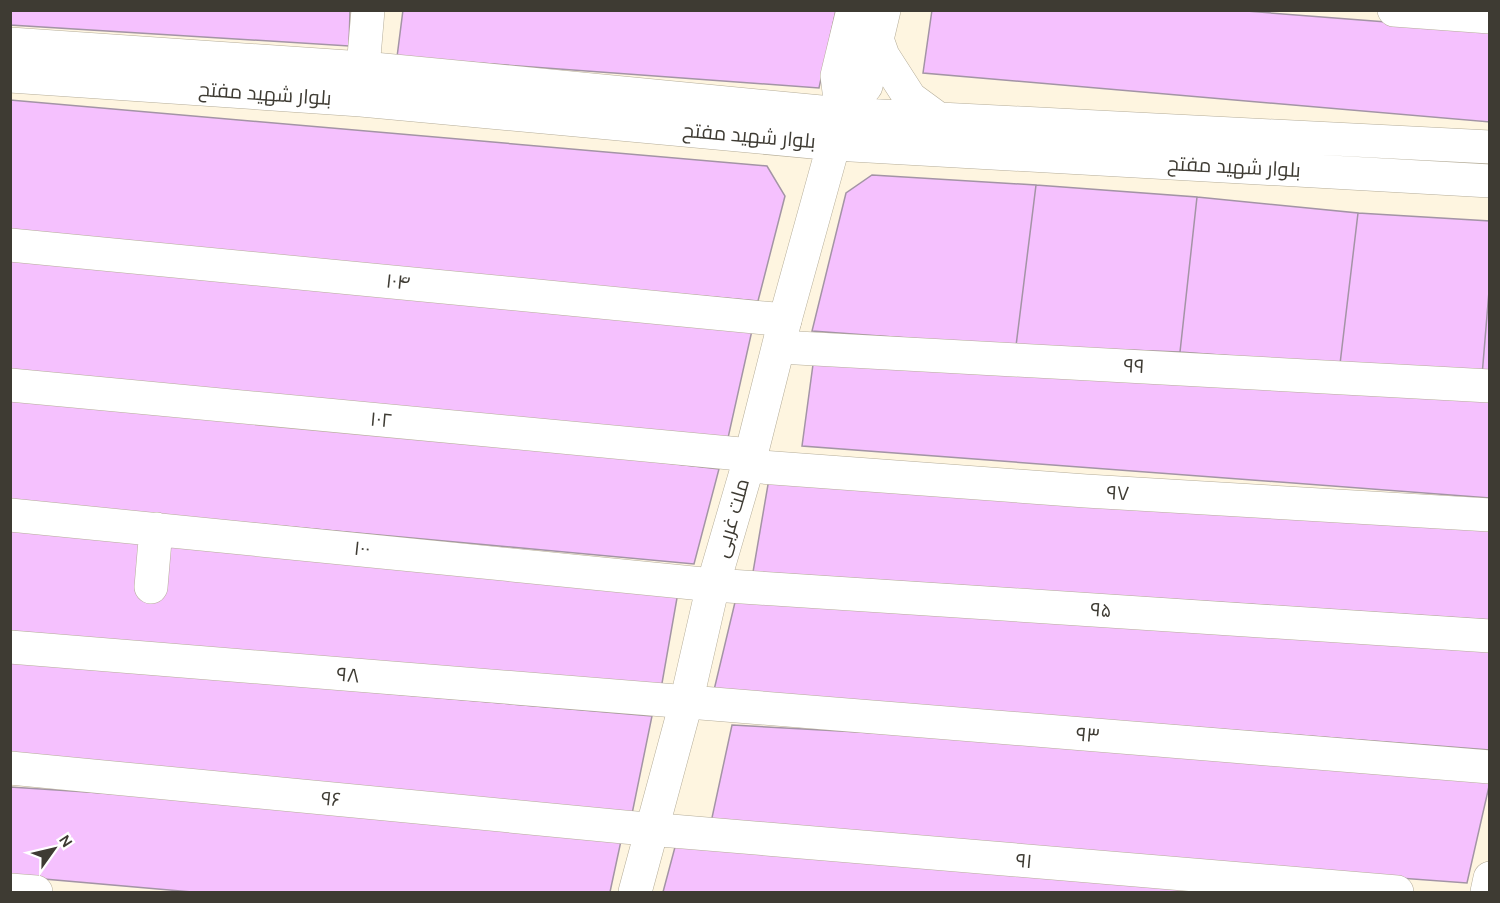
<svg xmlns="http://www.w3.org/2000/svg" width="1500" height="903" viewBox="0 0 1500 903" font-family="Karla,Cairo,sans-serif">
<rect width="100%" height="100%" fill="#fef5e0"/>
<!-- building -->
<path fill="#f5c1fe" stroke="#a394a5" stroke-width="1.5" d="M 10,10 L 350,10 L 349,46 L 10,25 Z
M 403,10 L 836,10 L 819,88 L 397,57 Z
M 932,10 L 1233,10 L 1490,30 L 1490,122 L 923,73 Z
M 10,100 L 767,166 L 785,196 L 758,301 L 10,235 Z
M 872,175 L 1036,185 L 1016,346 L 812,331 L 846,193 Z
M 1036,185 L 1197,197 L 1180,352 L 1016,346 Z
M 1197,197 L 1358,213 L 1340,364 L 1180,352 Z
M 1358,213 L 1490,221 L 1490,279 L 1482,376 L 1340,364 Z
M 10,257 L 755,317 L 728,438 L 10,370 Z
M 1490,279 L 1490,376 L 1482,376 Z
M 814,357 L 1490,401 L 1490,498 L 802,446 Z
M 10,386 L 719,469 L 694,564 L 10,501 Z
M 771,467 L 1490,527 L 1490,620 L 753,572 Z
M 10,528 L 680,581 L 661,689 L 10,631 Z
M 736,598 L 1490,648 L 1490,750 L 714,690 Z
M 10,661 L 652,716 L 632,814 L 10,753 Z
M 732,725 L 1490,767 L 1490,782 L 1467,883 L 710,827 Z
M 10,787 L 624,827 L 610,892 L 192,892 L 10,876 Z
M 679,832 L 1315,892 L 663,892 Z"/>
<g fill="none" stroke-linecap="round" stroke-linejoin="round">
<defs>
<path id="minor" d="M 1394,10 L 1490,17
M 363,68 L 368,10
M 10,245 L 785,320
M 779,347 L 1490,386
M 10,385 L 751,455
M 747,466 L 1086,491 L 1490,515
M 10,515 L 713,585 L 1490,636
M 151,587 L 156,529
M 10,647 L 1490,767
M 10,768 L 624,827 L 1397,892
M 10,890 L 36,892
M 1487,892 L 1490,878"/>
<path id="major" d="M 877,39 L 883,56 L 910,98 L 940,120
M 10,44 L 363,68 L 842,114 L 1490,147
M 10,76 L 361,100 L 834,144 L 1490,181
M 842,114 L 866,86 L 884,10
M 635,892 L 686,703 L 713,585 L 751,455 L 785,320 L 842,114 L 837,76 L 853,10"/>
</defs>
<!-- minor casing -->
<use href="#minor" stroke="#b5ad99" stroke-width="34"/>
<!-- major casing -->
<use href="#major" stroke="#b5ad99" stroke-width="34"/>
<!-- minor -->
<use href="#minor" stroke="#fff" stroke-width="33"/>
<!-- major -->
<use href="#major" stroke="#fff" stroke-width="33"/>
</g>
<g text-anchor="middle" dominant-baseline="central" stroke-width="4.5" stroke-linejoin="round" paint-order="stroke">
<!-- street labels -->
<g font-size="20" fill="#3e3b33" stroke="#fff">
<text transform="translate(265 94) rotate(4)">بلوار شهید مفتح</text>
<text transform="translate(749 136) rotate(5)">بلوار شهید مفتح</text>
<text transform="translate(1234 167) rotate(3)">بلوار شهید مفتح</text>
<text transform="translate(398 282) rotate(6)">۱۰۴</text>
<text transform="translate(1134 366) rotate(3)">۹۹</text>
<text transform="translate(381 420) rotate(5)">۱۰۲</text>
<text transform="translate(1118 493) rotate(3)">۹۷</text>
<text transform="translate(732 518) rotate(-74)">ملت غربی</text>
<text transform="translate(362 549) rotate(6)">۱۰۰</text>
<text transform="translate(1101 610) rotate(4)">۹۵</text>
<text transform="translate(348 675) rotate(5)">۹۸</text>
<text transform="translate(1088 735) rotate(5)">۹۳</text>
<text transform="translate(331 799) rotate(6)">۹۶</text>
<text transform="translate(1024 861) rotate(5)">۹۱</text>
</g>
</g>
<!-- border -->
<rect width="1500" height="903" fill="none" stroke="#3e3b33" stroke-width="24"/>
<!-- north arrow -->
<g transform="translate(54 849) rotate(56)" stroke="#ffffff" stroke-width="4.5" paint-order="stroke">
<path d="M0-4.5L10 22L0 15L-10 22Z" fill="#3e3b33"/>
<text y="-9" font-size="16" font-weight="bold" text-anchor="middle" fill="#3e3b33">N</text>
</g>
</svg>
